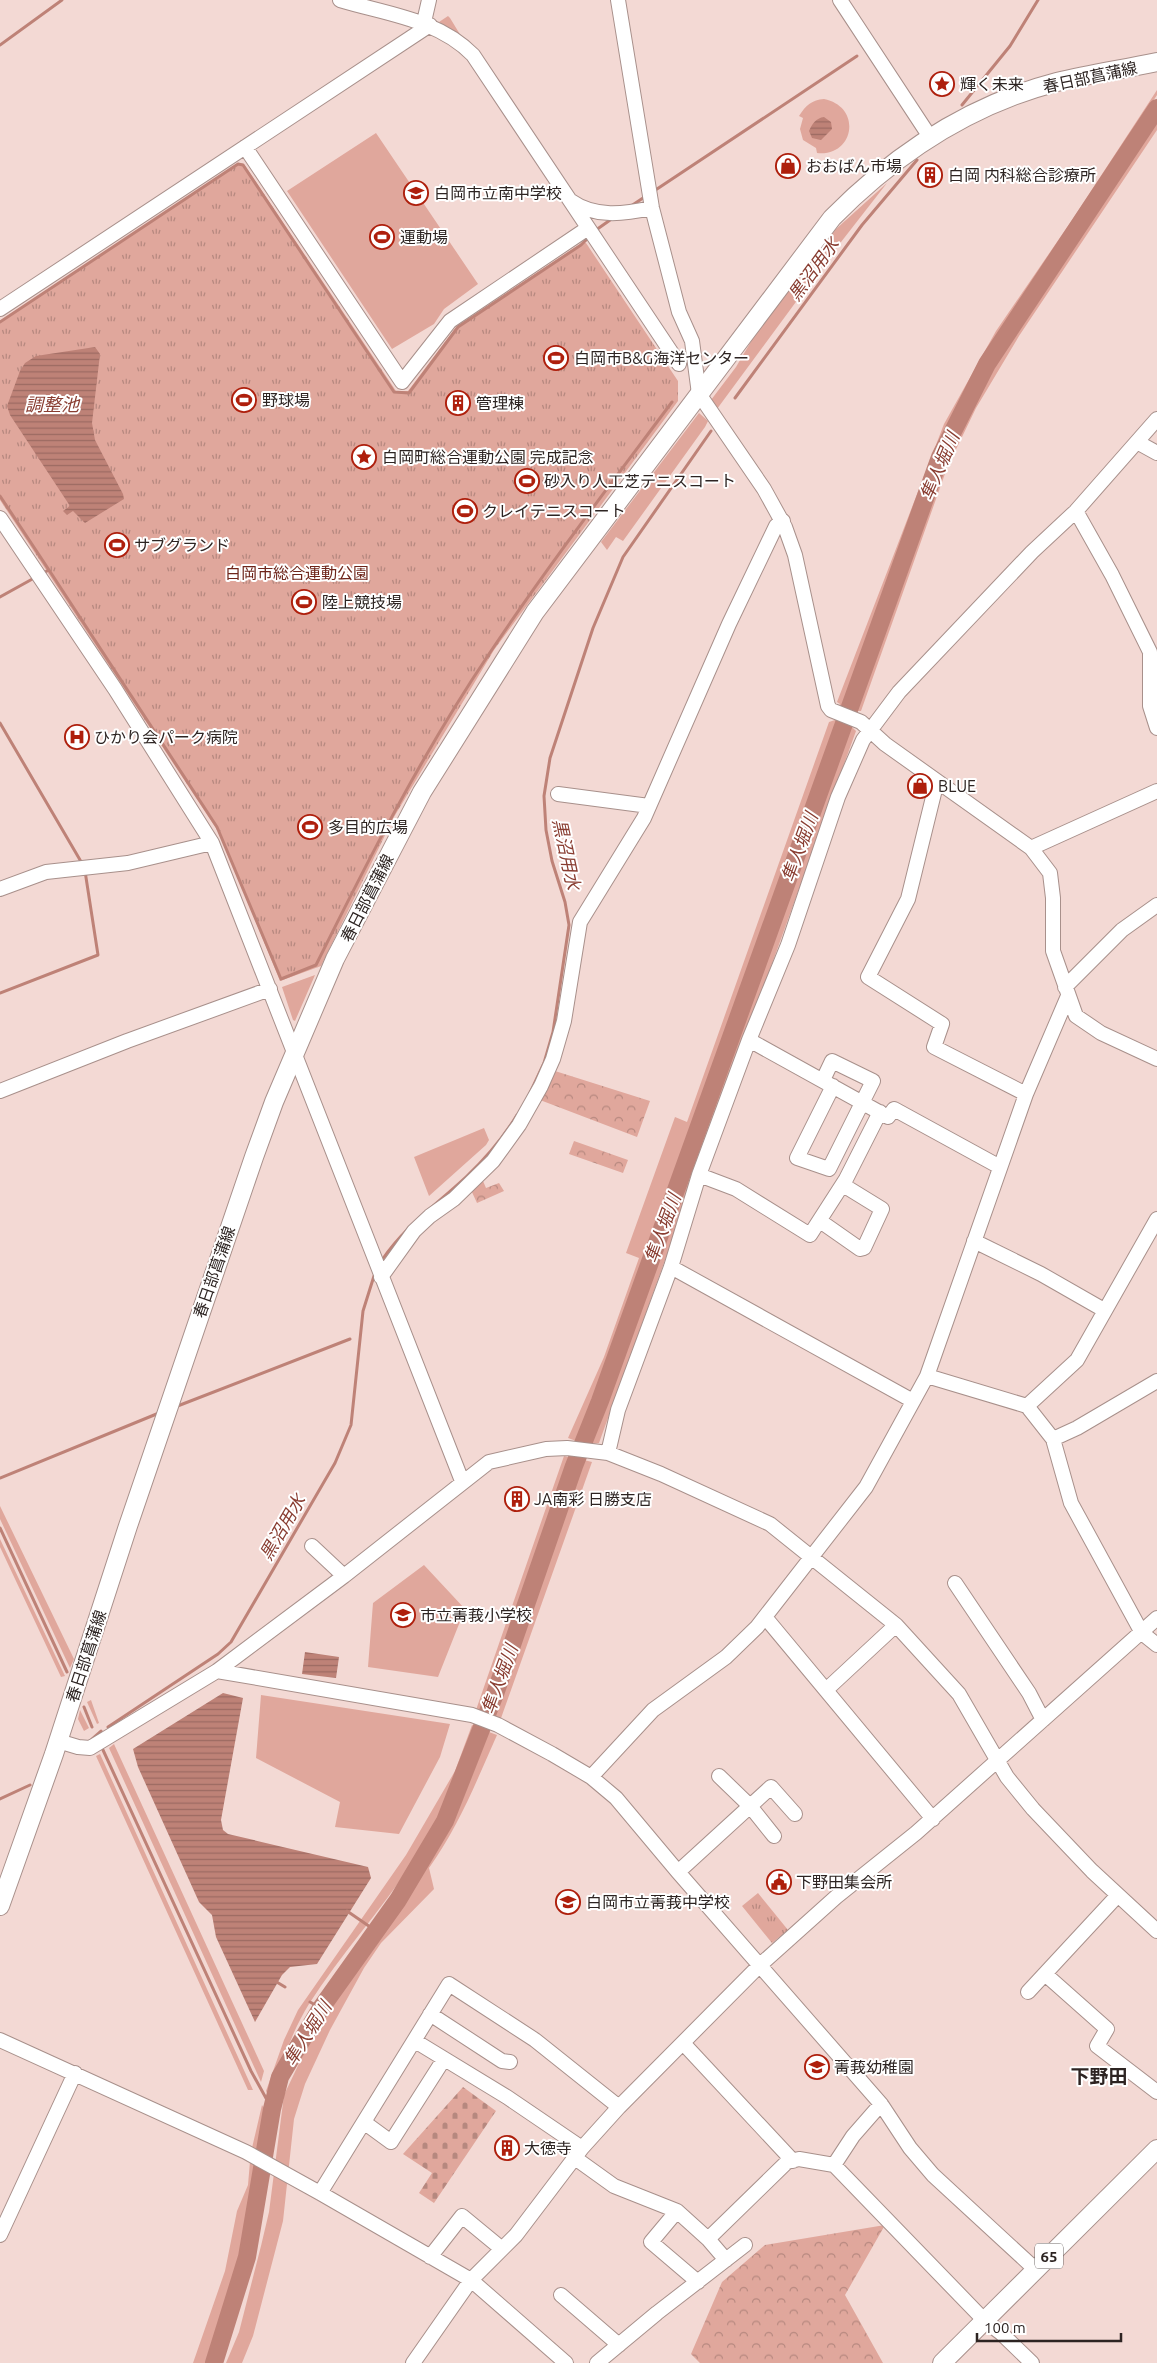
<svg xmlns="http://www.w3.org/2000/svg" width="1157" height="2363" viewBox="0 0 1157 2363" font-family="Ubuntu,'Noto Sans JP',sans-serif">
<defs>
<pattern id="forest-crowns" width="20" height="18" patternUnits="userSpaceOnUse" patternTransform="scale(1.25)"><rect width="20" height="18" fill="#e0a79c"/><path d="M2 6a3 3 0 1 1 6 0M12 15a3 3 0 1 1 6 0" fill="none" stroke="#b6887f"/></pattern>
<pattern id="cemetery-stones" width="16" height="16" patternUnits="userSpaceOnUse" patternTransform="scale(1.25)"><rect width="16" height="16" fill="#e0a79c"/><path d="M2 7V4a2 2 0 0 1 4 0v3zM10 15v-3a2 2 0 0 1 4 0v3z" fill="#b6887f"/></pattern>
<pattern id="park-tufts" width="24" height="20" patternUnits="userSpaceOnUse" patternTransform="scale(1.25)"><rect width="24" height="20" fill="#e0a79c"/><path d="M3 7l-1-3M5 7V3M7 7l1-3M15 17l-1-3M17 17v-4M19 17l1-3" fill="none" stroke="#b6887f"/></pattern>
<pattern id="water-rules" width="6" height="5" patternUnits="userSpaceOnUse" patternTransform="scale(1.25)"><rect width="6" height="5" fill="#be8277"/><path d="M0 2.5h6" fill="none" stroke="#9b6a61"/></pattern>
</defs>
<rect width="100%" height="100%" fill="#f3d9d4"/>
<!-- green -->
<path fill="#e0a79c" d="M 448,16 L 450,18 L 461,36 L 439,22 Z
M 1157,90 L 1157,95 L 983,361 L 944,433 L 797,832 L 579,1442 L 568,1438 L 604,1357 L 639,1258 L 626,1253 L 675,1117 L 687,1122 L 829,722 L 835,720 L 840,704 L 837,702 L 944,424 L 996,331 L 1072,220 Z
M 824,99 C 863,107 854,157 817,153 L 816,148 L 803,140 L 800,129 L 803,118 L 799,116 C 806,105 812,100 824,99 Z
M 1157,123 L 1157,130 L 1019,336 L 976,408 L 947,468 L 861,711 L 857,711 L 852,727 L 856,731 L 599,1443 L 591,1444 L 925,511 L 958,431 L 1010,340 Z
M 376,133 L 478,284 L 444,309 L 434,324 L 392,349 L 287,191 Z
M 887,183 L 820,269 L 810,262 L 836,229 Z
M 805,269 L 815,276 L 717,409 L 711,400 L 736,367 L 756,333 Z
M 699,413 L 708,421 L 705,427 L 623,541 L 616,537 L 607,550 L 601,542 Z
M 315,975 L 295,1021 L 293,1020 L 282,987 Z
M 484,1128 L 489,1140 L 486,1145 L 429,1196 L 414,1157 Z
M 564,1456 L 573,1458 L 482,1714 L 476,1710 Z
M 584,1460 L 592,1462 L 500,1721 L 494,1719 Z
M 0,1506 L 74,1659 L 70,1668 L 0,1519 Z
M 0,1539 L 65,1676 L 61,1677 L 0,1547 Z
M 424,1565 L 465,1609 L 438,1677 L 368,1667 L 373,1603 Z
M 261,1695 L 450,1724 L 440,1757 L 399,1834 L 335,1827 L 340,1802 L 256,1758 Z
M 91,1700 L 99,1723 L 97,1724 L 87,1702 Z
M 80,1710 L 89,1728 L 84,1731 L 78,1719 Z
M 472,1725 L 477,1727 C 462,1774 440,1822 412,1863 C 380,1912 340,1955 309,2004 C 291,2033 280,2067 270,2099 L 266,2091 L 284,2040 L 298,2010 L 406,1855 L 455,1771 Z
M 489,1732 L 497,1735 C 476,1782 459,1826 429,1868 L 434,1889 L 381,1943 L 364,1968 L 330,2030 L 305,2084 L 294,2119 L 283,2221 L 253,2336 L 242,2363 L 226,2363 L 239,2332 L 261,2246 L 269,2212 L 284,2095 L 314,2032 L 358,1958 L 424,1870 L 461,1803 Z
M 114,1744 L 264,2071 L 261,2082 L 109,1748 Z
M 100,1754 L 253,2090 L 248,2090 L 96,1756 Z
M 262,2105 L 267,2114 L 260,2152 L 252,2148 Z
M 250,2161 L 257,2164 C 245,2231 232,2299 206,2363 L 193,2363 L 225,2271 L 237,2211 L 248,2185 Z"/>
<!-- forest -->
<path fill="url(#forest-crowns)" d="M 555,1071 L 650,1101 L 637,1137 L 540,1100 Z
M 574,1141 L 628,1160 L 623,1173 L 569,1154 Z
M 483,1181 L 486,1188 L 499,1183 L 504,1191 L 477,1203 L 471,1190 Z
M 885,2225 L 845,2295 L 883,2363 L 700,2363 L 691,2354 L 722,2282 L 765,2245 Z"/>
<!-- cemetery -->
<path fill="url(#cemetery-stones)" d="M 463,2087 L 496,2111 L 434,2203 L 419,2193 L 432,2173 L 403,2154 Z"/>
<!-- park -->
<path fill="url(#park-tufts)" d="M 239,163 L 244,164 L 396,391 L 408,391 L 457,326 L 582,243 L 586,243 L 678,381 L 678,401 L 494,650 L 394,817 L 321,966 L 280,981 L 221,836 L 0,500 L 0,321 Z
M 758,1893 L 788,1930 L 772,1943 L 742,1906 Z"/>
<!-- water -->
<path fill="url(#water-rules)" d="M 824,117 L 831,122 L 832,129 L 821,140 L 812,138 L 809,131 C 812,124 816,118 824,117 Z
M 95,347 L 100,354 L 92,423 L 95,440 L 123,494 L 124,499 L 85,523 L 73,511 L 67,515 L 63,511 L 70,506 L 10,415 L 7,406 L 20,371 L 25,363 L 36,356 Z
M 305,1652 L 339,1657 L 336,1678 L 302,1674 Z
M 223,1693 L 243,1698 L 221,1820 L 223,1830 L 228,1834 L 368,1867 L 371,1878 L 317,1964 L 290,1967 L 282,1975 L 255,2022 L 216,1937 L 212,1915 L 199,1902 L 138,1767 L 133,1749 Z"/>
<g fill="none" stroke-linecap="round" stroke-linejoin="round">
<!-- stream -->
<path stroke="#be8277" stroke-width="3" d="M 0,45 L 62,0
M 962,105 L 1010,46 L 1038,0
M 654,191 L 857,56
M 631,206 L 646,196
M 596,230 L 613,218
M 0,322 L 238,164 L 243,165 L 394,392 L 409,393 L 458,327 L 581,245 L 590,236
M 735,398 L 862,225 L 917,160
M 0,496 L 49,570 L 41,574
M 49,570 L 217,827 L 281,979 L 316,965 C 369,858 423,752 489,654 C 547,567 610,485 672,402
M 0,597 L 36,577
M 0,723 L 83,865
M 0,993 L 98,955 L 85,871
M 530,1093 L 544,1063 L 553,1032 L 569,925 L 565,902 L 552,861 L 546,830 L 544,796 L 550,758 L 593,628 L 623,557 L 711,431
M 382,1260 C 405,1226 436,1205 466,1177 C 485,1159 503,1138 517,1115
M 175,1407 L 350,1339
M 0,1478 L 159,1413
M 0,1528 L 67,1672
M 84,1707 L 92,1727
M 108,1727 L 218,1654 L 231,1642 L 335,1463 L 351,1425 L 363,1311 L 374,1276
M 92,1739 L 101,1731
M 103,1750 L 251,2071 L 272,2109
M 0,1799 L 30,1785
M 347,1911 L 376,1931
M 275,1981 L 285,1987
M 310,2002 L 321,2008"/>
<!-- river -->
<path stroke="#be8277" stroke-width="18" d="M 214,2363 L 247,2257 L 272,2109 L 280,2077 L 321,2008 L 398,1900 L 445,1821 L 495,1694 L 574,1466 L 600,1401 L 940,457 L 987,364 L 1157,108"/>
<defs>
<path id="minor" d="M 340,0 C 386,14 438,19 473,55 L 679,364
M 618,0 L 652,208 L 679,312 L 692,341 L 699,394 L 764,489 L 785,527 L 795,555 L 828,706 L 831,710 L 861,722 L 885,744 L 1031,848 L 1050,873 L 1053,898 L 1053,951 L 1076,1016 L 1101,1033 L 1157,1059
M 840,0 L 930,137
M 424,22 L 429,0
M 245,147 L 402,382 L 450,321 L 588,228
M 571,201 C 595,218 624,214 652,208
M 0,309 L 430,25
M 1137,442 L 1157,453
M 1076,511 L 1112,575 L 1150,652 L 1150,706 L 1157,728
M 0,518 L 115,689 L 212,843 L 462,1481
M 937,781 L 908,899 L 868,977 L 942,1024 L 934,1047 L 1026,1094
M 558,794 L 649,806
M 1031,848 L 1157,791
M 0,889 L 46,872 L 128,863 L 212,843
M 1065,987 L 1122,930 L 1157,905
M 749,1040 L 888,1117 L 894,1109 L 1000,1167
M 823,1080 L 832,1061 L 873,1081 L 829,1169 L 797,1158 L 833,1086
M 0,1091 L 127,1041 L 270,989
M 699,1175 L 736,1189 L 810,1235 L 846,1179 L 880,1112
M 820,1221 L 860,1249 L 864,1248 L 882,1209 L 843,1185
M 974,1241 L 1041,1274 L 1104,1310
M 671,1267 L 913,1401
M 381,1277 L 414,1231 L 430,1216 L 454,1199 L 493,1161 L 519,1125 L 541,1086 L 553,1059 L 564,1021 L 580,922 L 644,818 L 729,624 L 776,526 L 783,521
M 927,1376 L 1027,1406 L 1053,1439 L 1071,1503 L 1142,1633 L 1157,1645
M 1027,1406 L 1077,1360 L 1157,1219
M 1053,1439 L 1077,1428 L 1157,1381
M 608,1453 L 618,1410 L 671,1267 L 699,1175 L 749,1040 L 788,945 L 838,797 L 863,740 L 899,692 L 1032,552 L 1076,511 L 1157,419
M 312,1546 L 344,1576
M 955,1583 L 1029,1693 L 1043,1720
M 765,1617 L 933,1819
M 217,1671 L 472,1715 L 498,1725 L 552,1754 L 591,1777 L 616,1798 L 678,1872 L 881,2104 L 910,2148 L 933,2175 L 1035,2269
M 826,1690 L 896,1625
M 58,1741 L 78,1747 L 90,1748 L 217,1671 L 344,1576 L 489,1462 L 546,1449 L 567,1448 L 608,1453 L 661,1474 L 770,1524 L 896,1625 L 959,1694 L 1007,1777 L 1033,1809 L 1092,1871 L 1157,1931
M 719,1776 L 750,1806 L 774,1836
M 591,1777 L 653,1710 L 726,1657 L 757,1627 L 866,1487 L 927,1376 L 1026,1094 L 1068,996
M 678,1872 L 771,1787 L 795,1814
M 1045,1974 L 1107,2029 L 1097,2046 L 1157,2092
M 1028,1992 L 1118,1895
M 430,2014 L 502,2061 L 510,2062
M 0,2040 L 246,2152 L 320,2193 L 471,2280 L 566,2363
M 415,2041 L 507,2097 L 582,2148
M 683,2043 L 793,2161
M 365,2123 L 391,2142 L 444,2059
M 575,2158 L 614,2186 L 677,2211 L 708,2239 L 787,2162 L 799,2159 L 834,2165 L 985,2321 L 1001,2333 L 1032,2363
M 834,2165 L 853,2136 L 881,2104
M 320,2193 L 449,1984 L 535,2040 L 619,2107
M 677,2211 L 651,2242 L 698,2282
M 0,2235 L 75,2073
M 708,2239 L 726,2260
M 430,2257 L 462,2216 L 502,2249
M 561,2295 L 619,2345
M 413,2363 L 471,2280 L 516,2235 L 582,2148 L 619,2107 L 759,1966 L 836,1897 L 916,1833 L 1157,1618
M 597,2363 L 657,2313 L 745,2245"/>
<path id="major" d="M 0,1906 L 54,1754 L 128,1526 L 254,1157 L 274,1102 L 335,959 L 422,792 L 535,612 L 832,218 C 895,154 969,105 1057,82 C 1090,74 1124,69 1157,62
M 942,2363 L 1157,2149"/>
</defs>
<!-- minor casing -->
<use href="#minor" stroke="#a8908b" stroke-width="16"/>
<!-- major casing -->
<use href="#major" stroke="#a8908b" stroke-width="20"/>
<!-- minor -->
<use href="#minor" stroke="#fff" stroke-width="14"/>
<!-- major -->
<use href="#major" stroke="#fff" stroke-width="18"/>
</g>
<!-- icons -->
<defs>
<symbol id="sight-ring" viewBox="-11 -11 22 22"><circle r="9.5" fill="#fff" stroke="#ae1f0c" stroke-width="1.5"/><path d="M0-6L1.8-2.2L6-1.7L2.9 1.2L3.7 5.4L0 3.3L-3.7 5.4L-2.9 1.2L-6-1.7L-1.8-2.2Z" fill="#ae1f0c"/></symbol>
<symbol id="shop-ring" viewBox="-11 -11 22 22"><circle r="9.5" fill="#fff" stroke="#ae1f0c" stroke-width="1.5"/><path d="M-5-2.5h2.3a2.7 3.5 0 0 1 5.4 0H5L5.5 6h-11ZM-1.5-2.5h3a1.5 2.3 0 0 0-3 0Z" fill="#ae1f0c"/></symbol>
<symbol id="building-ring" viewBox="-11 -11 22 22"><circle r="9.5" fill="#fff" stroke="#ae1f0c" stroke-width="1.5"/><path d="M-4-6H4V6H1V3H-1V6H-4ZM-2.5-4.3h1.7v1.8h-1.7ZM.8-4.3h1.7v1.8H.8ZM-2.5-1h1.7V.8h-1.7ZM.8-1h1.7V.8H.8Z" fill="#ae1f0c"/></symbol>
<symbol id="school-ring" viewBox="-11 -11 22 22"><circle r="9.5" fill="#fff" stroke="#ae1f0c" stroke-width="1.5"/><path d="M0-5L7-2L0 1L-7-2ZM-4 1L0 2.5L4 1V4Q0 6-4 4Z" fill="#ae1f0c"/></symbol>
<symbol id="stadium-ring" viewBox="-11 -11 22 22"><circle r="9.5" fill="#fff" stroke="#ae1f0c" stroke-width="1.5"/><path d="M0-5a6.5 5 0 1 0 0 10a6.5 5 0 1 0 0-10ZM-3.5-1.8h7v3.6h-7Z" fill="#ae1f0c"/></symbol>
<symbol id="hospital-ring" viewBox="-11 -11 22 22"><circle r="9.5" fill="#fff" stroke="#ae1f0c" stroke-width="1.5"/><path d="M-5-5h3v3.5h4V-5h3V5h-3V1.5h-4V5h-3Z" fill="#ae1f0c"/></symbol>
<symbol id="civic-ring" viewBox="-11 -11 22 22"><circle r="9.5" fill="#fff" stroke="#ae1f0c" stroke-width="1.5"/><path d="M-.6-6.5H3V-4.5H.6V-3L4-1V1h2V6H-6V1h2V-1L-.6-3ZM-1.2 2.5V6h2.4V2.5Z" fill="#ae1f0c"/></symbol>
</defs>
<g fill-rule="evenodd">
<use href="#sight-ring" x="928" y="70" width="28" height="28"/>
<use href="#shop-ring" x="774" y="152" width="28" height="28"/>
<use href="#building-ring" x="916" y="161" width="28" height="28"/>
<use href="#school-ring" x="402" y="179" width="28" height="28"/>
<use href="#stadium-ring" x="368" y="223" width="28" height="28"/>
<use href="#stadium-ring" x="542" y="344" width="28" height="28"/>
<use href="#stadium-ring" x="230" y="386" width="28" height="28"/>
<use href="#building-ring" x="444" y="389" width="28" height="28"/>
<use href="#sight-ring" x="350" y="443" width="28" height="28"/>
<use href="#stadium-ring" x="513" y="467" width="28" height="28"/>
<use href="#stadium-ring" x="451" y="497" width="28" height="28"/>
<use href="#stadium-ring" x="103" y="531" width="28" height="28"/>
<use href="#stadium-ring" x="290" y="588" width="28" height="28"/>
<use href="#hospital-ring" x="63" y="723" width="28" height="28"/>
<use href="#shop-ring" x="906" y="772" width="28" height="28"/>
<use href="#stadium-ring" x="296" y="813" width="28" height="28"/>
<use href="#building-ring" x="503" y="1485" width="28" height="28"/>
<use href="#school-ring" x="389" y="1601" width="28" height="28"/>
<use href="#civic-ring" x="765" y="1868" width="28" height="28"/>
<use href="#school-ring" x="554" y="1888" width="28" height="28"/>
<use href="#school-ring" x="803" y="2053" width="28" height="28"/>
<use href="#building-ring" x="493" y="2134" width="28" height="28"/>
</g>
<g text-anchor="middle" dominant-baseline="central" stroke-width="4" stroke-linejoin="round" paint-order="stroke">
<!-- shield labels -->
<rect fill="#fff" stroke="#6c6664" stroke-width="1" x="1035" y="2243.5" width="28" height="25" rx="4"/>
<g font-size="15" font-weight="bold" fill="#2d2422">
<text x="1049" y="2256">65</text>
</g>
<!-- street labels -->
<g font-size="16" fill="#2d2422" stroke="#fff">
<text transform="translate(1090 77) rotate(-12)">春日部菖蒲線</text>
<text transform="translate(367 898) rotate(-63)">春日部菖蒲線</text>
<text transform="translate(214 1272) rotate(-71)">春日部菖蒲線</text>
<text transform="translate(86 1656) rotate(-72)">春日部菖蒲線</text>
</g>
<!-- poi labels -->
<g font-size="16" fill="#2d2422" stroke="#fff" text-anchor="start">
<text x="960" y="84">輝く未来</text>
<text x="806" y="166">おおばん市場</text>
<text x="948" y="175">白岡 内科総合診療所</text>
<text x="434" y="193">白岡市立南中学校</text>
<text x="400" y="237">運動場</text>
<text x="574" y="358">白岡市B&amp;G海洋センター</text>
<text x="262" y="400">野球場</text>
<text x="476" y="403">管理棟</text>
<text x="382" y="457">白岡町総合運動公園 完成記念</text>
<text x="544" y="481">砂入り人工芝テニスコート</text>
<text x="482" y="511">クレイテニスコート</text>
<text x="134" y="545">サブグランド</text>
<text x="322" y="602">陸上競技場</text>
<text x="94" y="737">ひかり会パーク病院</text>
<text x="938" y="786">BLUE</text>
<text x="328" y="827">多目的広場</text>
<text x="534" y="1499">JA南彩 日勝支店</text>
<text x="420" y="1615">市立菁莪小学校</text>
<text x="796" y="1882">下野田集会所</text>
<text x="586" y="1902">白岡市立菁莪中学校</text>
<text x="834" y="2067">菁莪幼稚園</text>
<text x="524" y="2148">大徳寺</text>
</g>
<!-- park labels -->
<g font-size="16" fill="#6e251a" stroke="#fff">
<text x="297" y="573">白岡市総合運動公園</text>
</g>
<!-- water labels -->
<g font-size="18" font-style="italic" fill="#893d31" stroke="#fff">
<text transform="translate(813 269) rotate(-54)">黒沼用水</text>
<text x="52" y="404">調整池</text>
<text transform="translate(939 466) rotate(-67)">隼人堀川</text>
<text transform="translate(799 847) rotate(-70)">隼人堀川</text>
<text transform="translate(567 854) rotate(78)">黒沼用水</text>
<text transform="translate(662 1228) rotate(-70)">隼人堀川</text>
<text transform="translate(282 1527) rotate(-60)">黒沼用水</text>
<text transform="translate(499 1679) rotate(-70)">隼人堀川</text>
<text transform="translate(307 2033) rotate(-58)">隼人堀川</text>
</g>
<!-- quarter labels -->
<g font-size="19" font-weight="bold" fill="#2d2422" stroke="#fff">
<text x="1099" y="2076">下野田</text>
</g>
</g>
<!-- scale -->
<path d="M977 2333v8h144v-8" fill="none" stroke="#2d2422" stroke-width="2.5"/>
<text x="984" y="2333" font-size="15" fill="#2d2422" stroke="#ffffff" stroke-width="4" paint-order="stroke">100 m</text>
</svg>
